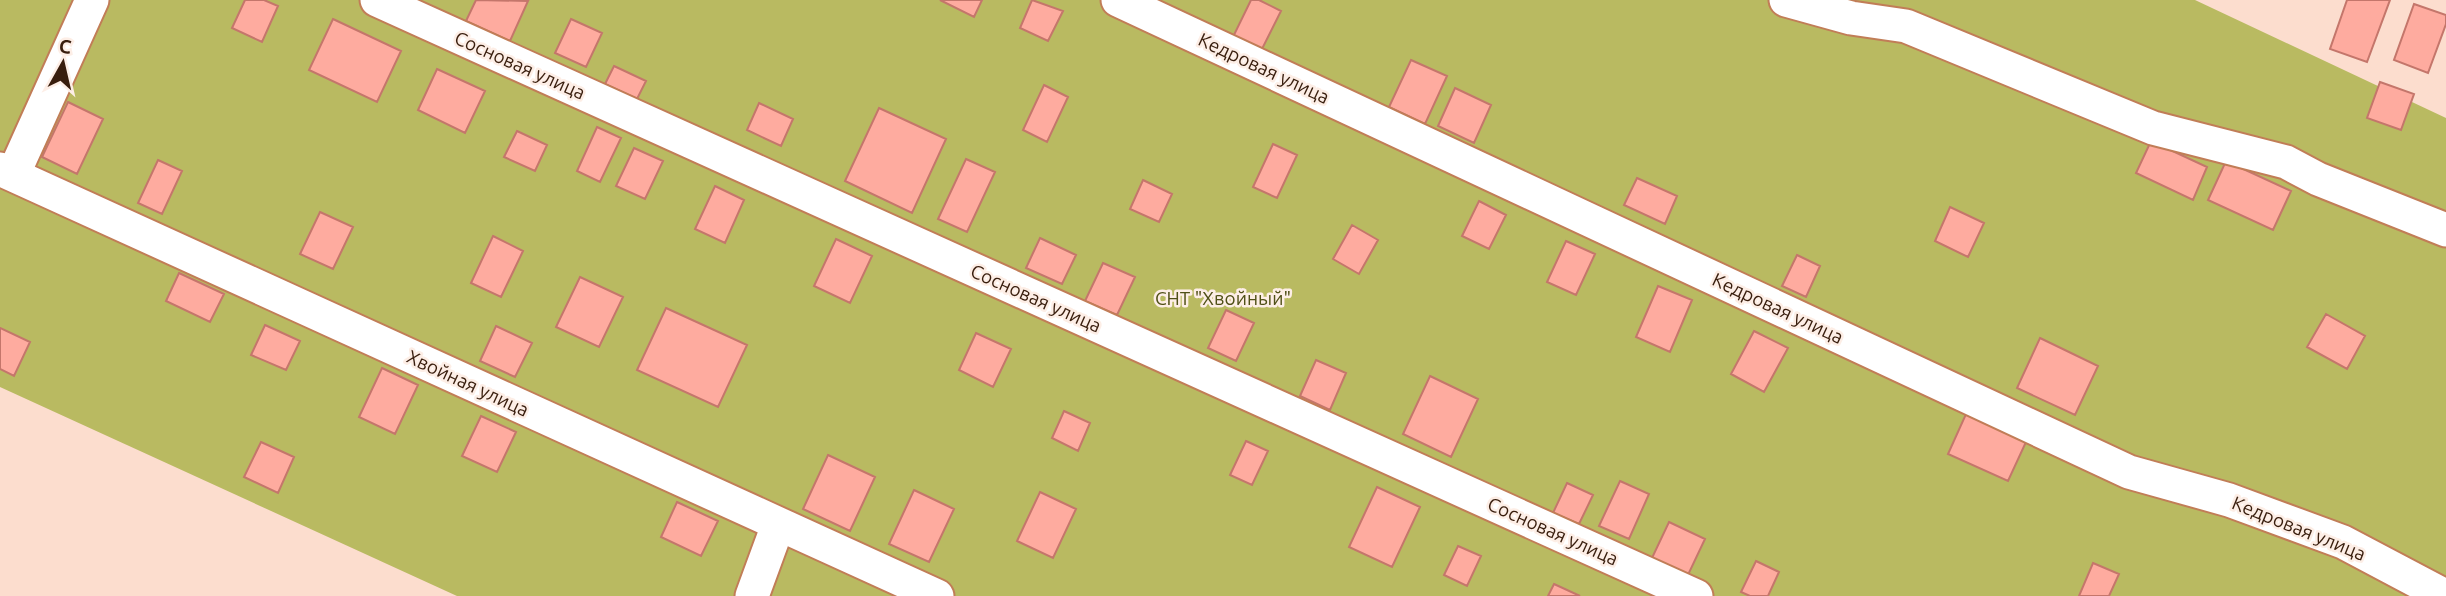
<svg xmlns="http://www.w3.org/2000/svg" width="2446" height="596" viewBox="0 0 2446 596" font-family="Ubuntu,sans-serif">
<rect width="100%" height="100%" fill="#fcddce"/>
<!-- green -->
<path fill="#b9ba61" d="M 0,0 L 2195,0 L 2446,118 L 2446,596 L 457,596 L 0,387 Z"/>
<!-- building -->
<path fill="#feab9f" stroke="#c4766b" stroke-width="2" d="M 245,0 L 264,0 L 278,6 L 262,42 L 232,28 Z
M 476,0 L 528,1 L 510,41 L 466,21 Z
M 940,0 L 982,0 L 974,17 Z
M 1032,0 L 1063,11 L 1048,41 L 1020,28 Z
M 1251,0 L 1259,0 L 1281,11 L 1259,55 L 1231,41 Z
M 2347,0 L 2390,0 L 2367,62 L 2330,49 Z
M 2414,4 L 2446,15 L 2446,24 L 2428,73 L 2394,60 Z
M 333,19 L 401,51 L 377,102 L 309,70 Z
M 571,19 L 602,33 L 586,67 L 555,53 Z
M 1411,60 L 1447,76 L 1425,124 L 1389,107 Z
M 614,66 L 646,81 L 637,99 L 605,84 Z
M 437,69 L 485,91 L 465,133 L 418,110 Z
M 2380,82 L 2414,94 L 2401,130 L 2367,118 Z
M 1044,85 L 1068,97 L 1047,142 L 1023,130 Z
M 1455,88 L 1491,105 L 1474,143 L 1438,126 Z
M 68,102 L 103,119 L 77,174 L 42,157 Z
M 759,103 L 793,119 L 781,146 L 747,130 Z
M 879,108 L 946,139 L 912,213 L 845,181 Z
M 597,127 L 621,138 L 600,182 L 577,171 Z
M 517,131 L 547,145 L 535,171 L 504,157 Z
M 2151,141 L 2207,167 L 2193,200 L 2136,173 Z
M 1273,144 L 1297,155 L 1277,198 L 1253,187 Z
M 634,148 L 663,161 L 645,199 L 616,186 Z
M 966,159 L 995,172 L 967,232 L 938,219 Z
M 158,160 L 182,171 L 162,214 L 138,203 Z
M 2226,161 L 2291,191 L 2273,230 L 2208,200 Z
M 1637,178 L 1677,196 L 1665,224 L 1624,205 Z
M 1143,180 L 1172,194 L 1159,222 L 1130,209 Z
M 715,186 L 744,200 L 725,243 L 695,229 Z
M 1479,201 L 1506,215 L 1489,249 L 1462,236 Z
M 1950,207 L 1984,223 L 1968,257 L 1935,241 Z
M 320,212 L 353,227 L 333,269 L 300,254 Z
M 1352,225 L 1378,240 L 1359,274 L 1333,259 Z
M 493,236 L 523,251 L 501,297 L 471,283 Z
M 1040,238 L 1076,255 L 1062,284 L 1026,268 Z
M 836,239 L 872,256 L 850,303 L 814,286 Z
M 1566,241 L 1595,254 L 1576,295 L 1547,282 Z
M 1797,255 L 1820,266 L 1806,297 L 1782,286 Z
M 1103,263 L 1135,277 L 1117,315 L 1085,301 Z
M 179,273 L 224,294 L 210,322 L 166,301 Z
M 580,277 L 623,297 L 599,347 L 556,327 Z
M 1658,286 L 1692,300 L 1670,352 L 1636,337 Z
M 666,308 L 747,345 L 718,407 L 637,370 Z
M 1226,310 L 1254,323 L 1236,361 L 1208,348 Z
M 2326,314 L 2365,336 L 2347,369 L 2307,347 Z
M 265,325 L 300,341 L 286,370 L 251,355 Z
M 496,326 L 532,343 L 515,377 L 480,361 Z
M 0,328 L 30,342 L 14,376 L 0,369 Z
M 1754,331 L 1788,348 L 1764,392 L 1731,374 Z
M 976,333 L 1011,349 L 993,387 L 959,370 Z
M 2040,338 L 2098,366 L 2075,415 L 2017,388 Z
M 1316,360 L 1346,373 L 1330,410 L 1300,396 Z
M 382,368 L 418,385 L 395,434 L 359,417 Z
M 1430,376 L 1478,399 L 1451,457 L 1403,434 Z
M 1064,411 L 1090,423 L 1078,451 L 1052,438 Z
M 1966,414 L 2026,442 L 2008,481 L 1948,454 Z
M 481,416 L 516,432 L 497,472 L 462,456 Z
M 1246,441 L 1268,451 L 1252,485 L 1230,475 Z
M 261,442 L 294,457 L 278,493 L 244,477 Z
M 828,455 L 875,477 L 850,531 L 803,509 Z
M 1620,481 L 1649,494 L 1629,539 L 1599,526 Z
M 1567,483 L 1593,495 L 1579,524 L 1553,513 Z
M 1377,487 L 1420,507 L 1392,567 L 1349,547 Z
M 914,490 L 954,509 L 929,562 L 889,544 Z
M 1040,492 L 1076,509 L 1053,558 L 1017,541 Z
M 677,502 L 718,521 L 701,556 L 661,537 Z
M 1669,522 L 1705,539 L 1687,577 L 1651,560 Z
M 1458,546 L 1481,556 L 1467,586 L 1444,575 Z
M 1756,561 L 1779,572 L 1768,596 L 1750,596 L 1741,592 Z
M 2093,563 L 2119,574 L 2109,596 L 2079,596 Z
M 1554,584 L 1580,596 L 1548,596 Z"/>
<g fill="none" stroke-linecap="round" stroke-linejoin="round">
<defs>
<path id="minor" d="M 377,0 L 1696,596
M 1118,0 L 2129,472 L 2229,500 L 2343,542 L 2445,596
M 1786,0 L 1851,18 L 1906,26 L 2153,128 L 2286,162 L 2318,179 L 2446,230
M 0,169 L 937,596
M 13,175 L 92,0
M 752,596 L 778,525"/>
</defs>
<!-- minor casing -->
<use href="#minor" stroke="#c17d57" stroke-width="37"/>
<!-- minor -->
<use href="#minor" stroke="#fff" stroke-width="33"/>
</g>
<g text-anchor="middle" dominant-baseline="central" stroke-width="5" stroke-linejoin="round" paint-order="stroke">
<!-- street labels -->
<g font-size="19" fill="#381d0d" stroke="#fdeee6">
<text transform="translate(520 65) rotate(24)">Сосновая улица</text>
<text transform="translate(1264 68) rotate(25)">Кедровая улица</text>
<text transform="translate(1036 298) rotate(24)">Сосновая улица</text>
<text transform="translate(1778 308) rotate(25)">Кедровая улица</text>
<text transform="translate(468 383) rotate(25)">Хвойная улица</text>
<text transform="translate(2299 528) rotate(22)">Кедровая улица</text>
<text transform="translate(1553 531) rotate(24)">Сосновая улица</text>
</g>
<!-- park labels -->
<g font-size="19" fill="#505017" stroke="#fdeee6">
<text x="1223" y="298">СНТ "Хвойный"</text>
</g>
</g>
<!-- north arrow -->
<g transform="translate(63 63) rotate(8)" stroke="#fdeee6" stroke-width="5" paint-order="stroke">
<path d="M0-5L12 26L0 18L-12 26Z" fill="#381d0d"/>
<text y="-10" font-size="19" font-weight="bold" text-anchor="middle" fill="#381d0d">С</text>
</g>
</svg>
